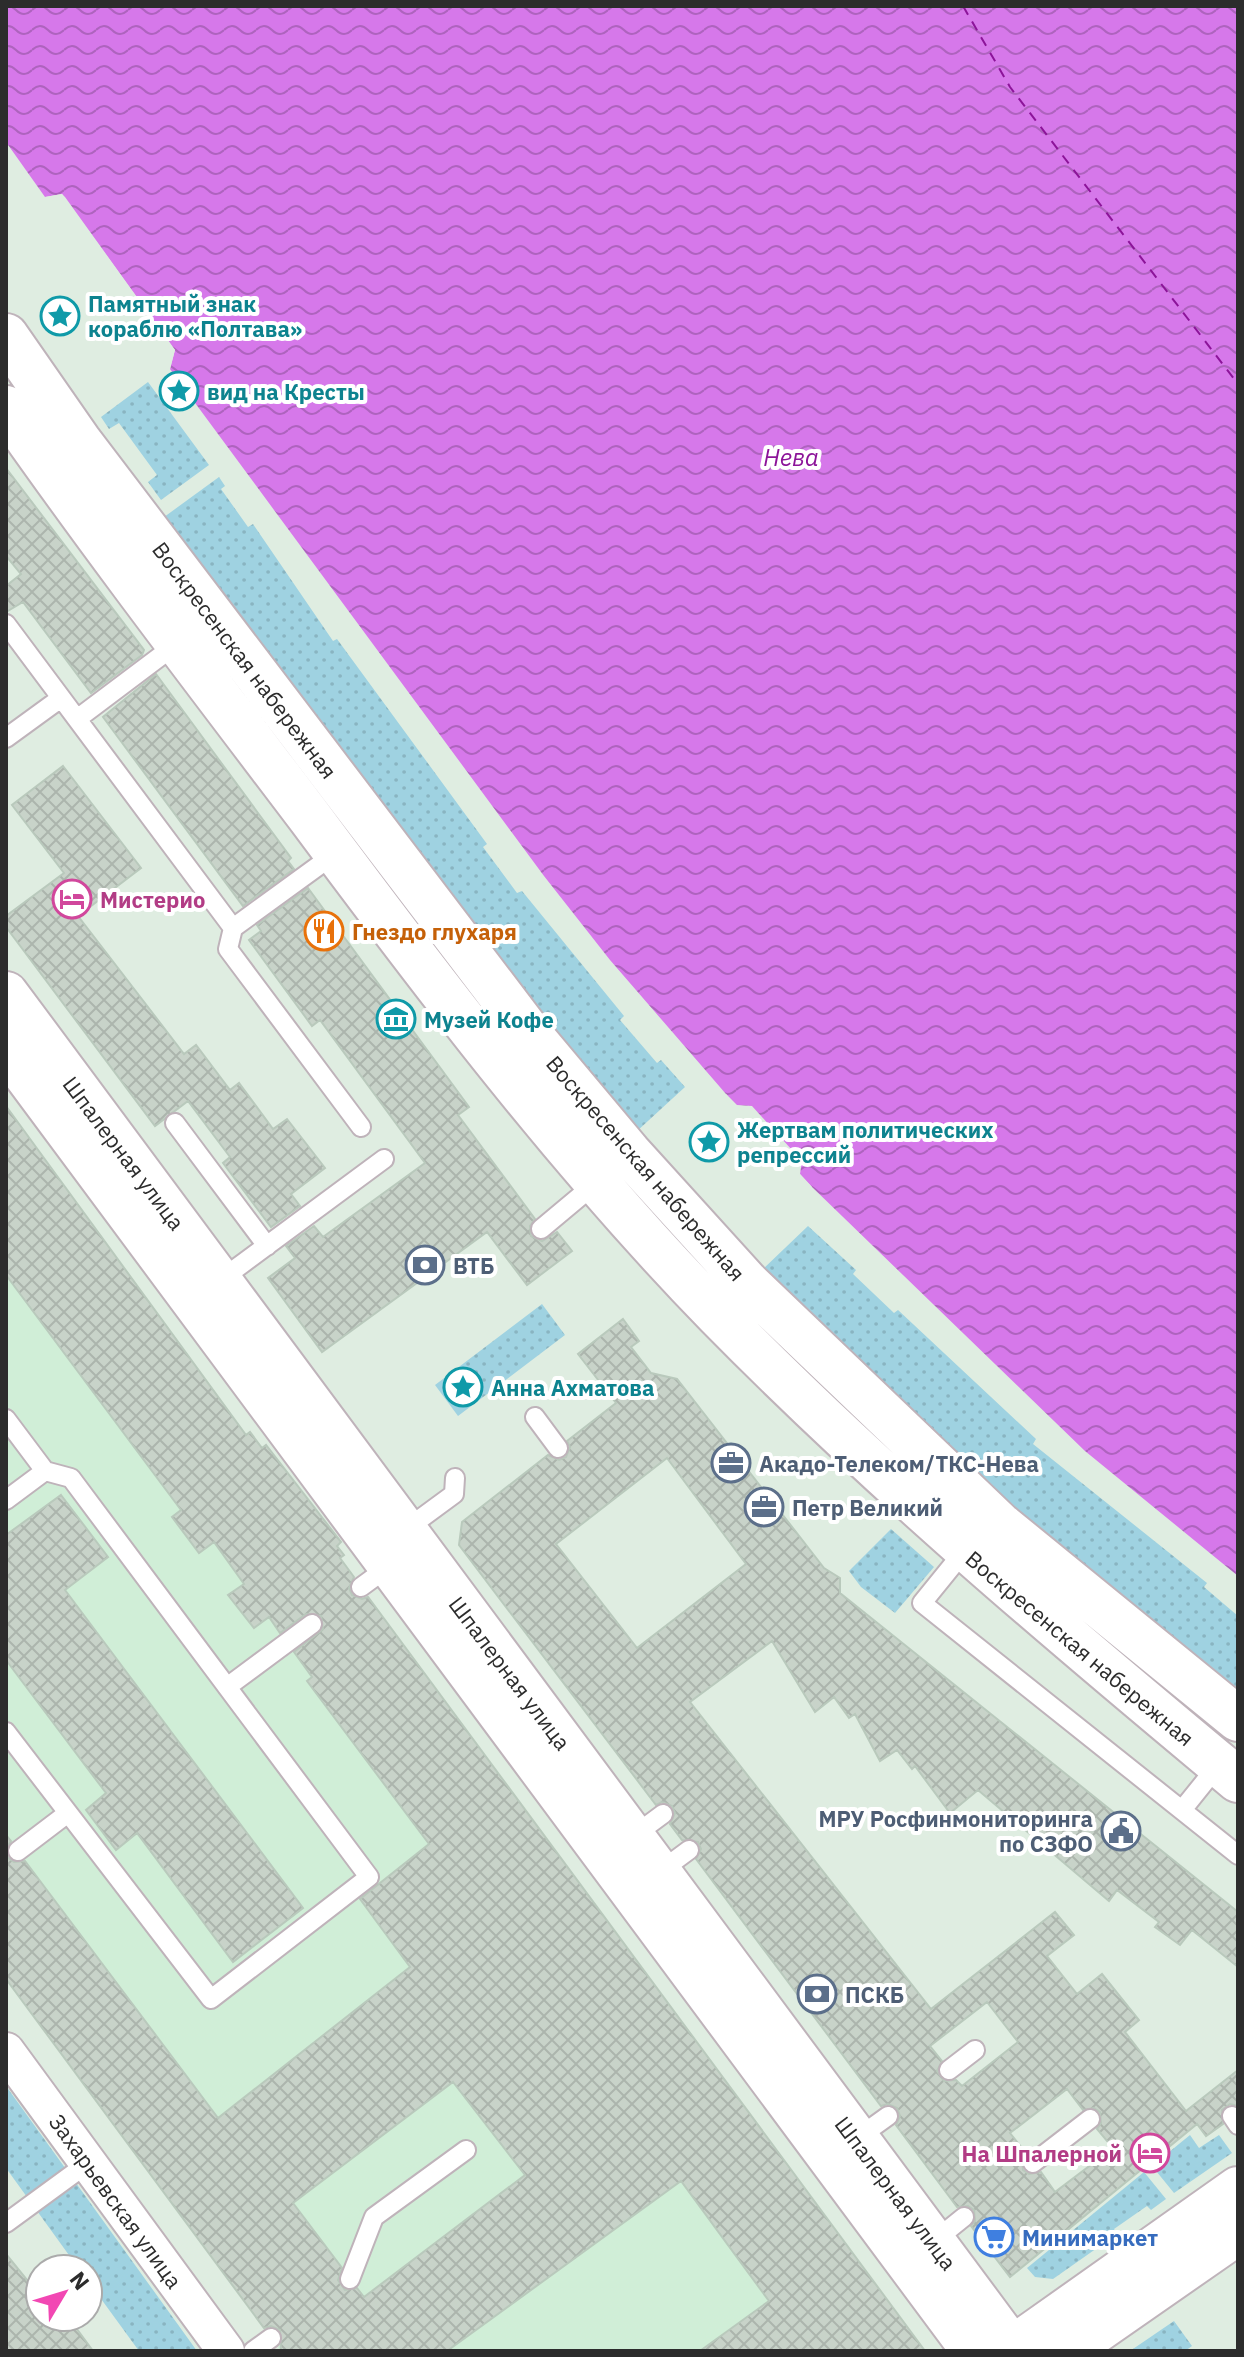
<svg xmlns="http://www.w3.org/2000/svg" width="1244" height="2357" viewBox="0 0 1244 2357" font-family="'IBM Plex Sans',sans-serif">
<defs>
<pattern id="grass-dots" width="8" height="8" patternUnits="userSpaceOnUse" patternTransform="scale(2)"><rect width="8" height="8" fill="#9fd2e1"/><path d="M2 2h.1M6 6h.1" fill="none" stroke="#89b4c1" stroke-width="1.8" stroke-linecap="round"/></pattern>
<pattern id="water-waves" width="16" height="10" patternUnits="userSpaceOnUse" patternTransform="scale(2)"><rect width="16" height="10" fill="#d678ea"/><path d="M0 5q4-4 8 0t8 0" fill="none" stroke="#ae63be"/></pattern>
<pattern id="building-cross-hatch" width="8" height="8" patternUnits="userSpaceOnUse" patternTransform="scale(2)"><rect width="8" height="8" fill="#c8d3c9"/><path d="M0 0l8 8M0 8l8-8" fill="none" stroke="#acb5ad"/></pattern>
</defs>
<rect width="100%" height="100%" fill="#dfede1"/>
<!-- education -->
<path fill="#d0eed7" d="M 6,1106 L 246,1434 L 250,1432 L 262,1448 L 266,1445 L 341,1542 L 337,1546 L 344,1555 L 340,1559 L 925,2351 L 281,2351 L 6,1979 Z"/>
<!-- grass -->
<path fill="url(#grass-dots)" d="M 148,382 L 209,465 L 161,500 L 148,482 L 157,475 L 119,423 L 109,429 L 101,417 Z
M 219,477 L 225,486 L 221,489 L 248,527 L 253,524 L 333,641 L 337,639 L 487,844 L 483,847 L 517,893 L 522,891 L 624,1016 L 620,1020 L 657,1063 L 661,1060 L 685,1087 L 636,1132 L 550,1031 L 160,520 Z
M 808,1226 L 856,1270 L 853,1274 L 894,1313 L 898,1310 L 1036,1439 L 1033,1444 L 1207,1583 L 1204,1587 L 1238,1616 L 1238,1691 L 1015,1510 L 762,1270 Z
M 542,1304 L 565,1335 L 458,1416 L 435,1385 Z
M 891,1529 L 934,1567 L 895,1613 L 861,1587 L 849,1571 Z
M 6,2086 L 197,2351 L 139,2351 L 88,2281 L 88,2269 L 79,2269 L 6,2168 Z
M 1190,2135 L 1199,2148 L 1219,2135 L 1232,2153 L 1174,2193 L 1152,2166 Z
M 1144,2172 L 1166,2199 L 1151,2210 L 1147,2206 L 1114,2229 L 1117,2234 L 1053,2279 L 1035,2277 L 1027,2268 Z
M 1174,2321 L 1192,2346 L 1185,2351 L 1130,2351 Z"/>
<!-- water -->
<path fill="url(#water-waves)" d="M 6,6 L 1238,6 L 1238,1576 L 1085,1451 L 812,1187 L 726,1094 L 610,960 L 544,876 L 170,369 L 175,350 L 65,197 L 62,194 L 45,197 L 6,142 Z"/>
<!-- pier -->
<path fill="#dfede1" d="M 62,194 L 175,350 L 170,369 L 168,365 L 172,352 L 62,200 L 48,201 L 45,197 Z
M 726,1094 L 737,1105 L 752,1106 L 802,1161 L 800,1174 L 812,1187 L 809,1189 L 786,1166 L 723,1097 Z"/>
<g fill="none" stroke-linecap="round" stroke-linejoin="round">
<!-- ferry -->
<path stroke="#8c1499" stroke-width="2" stroke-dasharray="10 8" stroke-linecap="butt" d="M 963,6 L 1010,87 L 1238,384"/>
</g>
<!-- building -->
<path fill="url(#building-cross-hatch)" stroke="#b9c9bc" stroke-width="2" fill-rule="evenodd" d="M 6,468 L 144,650 L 142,655 L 91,693 L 23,602 L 6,612 L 6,586 L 21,574 L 6,556 Z
M 156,674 L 291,858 L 288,861 L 294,869 L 243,906 L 103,717 Z
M 63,766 L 141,868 L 78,916 L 184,1054 L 196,1045 L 230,1090 L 239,1083 L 273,1129 L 287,1119 L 325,1168 L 291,1194 L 300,1206 L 271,1227 L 223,1163 L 230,1157 L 188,1101 L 155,1126 L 6,927 L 6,916 L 64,873 L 12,805 Z
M 308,888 L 469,1107 L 458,1115 L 535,1219 L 530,1226 L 531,1236 L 542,1241 L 557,1232 L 572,1251 L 527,1285 L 487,1232 L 322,1352 L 268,1278 L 295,1258 L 286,1246 L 314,1226 L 323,1237 L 425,1163 L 320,1020 L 312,1026 L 249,940 L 261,931 L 257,925 Z
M 6,1106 L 246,1435 L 250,1432 L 262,1448 L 266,1445 L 341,1542 L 337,1546 L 344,1555 L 340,1558 L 354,1577 L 349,1588 L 352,1595 L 362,1599 L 368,1597 L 925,2351 L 700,2351 L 769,2301 L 681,2181 L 447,2351 L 281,2351 L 280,2330 L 271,2326 L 264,2328 L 6,1979 L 6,1835 L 11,1841 L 7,1847 L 8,1858 L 14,1862 L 25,1861 L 218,2118 L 410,1967 L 360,1899 L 429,1844 L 307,1681 L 312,1677 L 294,1652 L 323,1629 L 321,1616 L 306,1614 L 280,1633 L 269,1617 L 254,1628 L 228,1595 L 244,1584 L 214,1542 L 199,1553 L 172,1517 L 181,1510 L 6,1275 ZM 453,2082 L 525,2175 L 364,2297 L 357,2288 L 345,2290 L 338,2280 L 342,2268 L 293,2203 Z
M 623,1319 L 639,1341 L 631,1347 L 651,1373 L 677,1379 L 824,1568 L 840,1578 L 840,1593 L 1238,1912 L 1238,1967 L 1192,1930 L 1180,1945 L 1155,1927 L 1159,1922 L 1117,1890 L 1109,1901 L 978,1790 L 950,1813 L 915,1766 L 912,1769 L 897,1750 L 880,1761 L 855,1714 L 849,1718 L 834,1697 L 815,1712 L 772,1641 L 690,1702 L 931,2009 L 1055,1912 L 1074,1935 L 1047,1956 L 1077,1994 L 1102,1974 L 1139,2020 L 1125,2032 L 1186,2111 L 1238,2070 L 1238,2106 L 1230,2104 L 1222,2110 L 1223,2124 L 1206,2136 L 1197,2124 L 1010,2277 L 971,2226 L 975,2221 L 974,2210 L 968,2206 L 957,2207 L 896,2125 L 900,2116 L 897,2108 L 888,2104 L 881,2106 L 696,1859 L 701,1849 L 698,1842 L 682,1840 L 670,1824 L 675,1813 L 672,1806 L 662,1802 L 656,1805 L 459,1545 L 462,1522 L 548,1455 L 559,1460 L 566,1457 L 570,1447 L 567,1441 L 616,1403 L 578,1354 ZM 667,1458 L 746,1564 L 637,1648 L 556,1544 ZM 987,2002 L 1018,2042 L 962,2086 L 956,2080 L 944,2081 L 937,2071 L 942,2061 L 930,2046 ZM 1067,2089 L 1083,2110 L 1094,2108 L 1100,2112 L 1101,2123 L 1097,2129 L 1113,2148 L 1055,2192 L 1041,2172 L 1029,2174 L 1023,2170 L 1022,2159 L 1026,2153 L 1010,2133 Z
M 61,1495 L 108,1557 L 65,1590 L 303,1908 L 233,1962 L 137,1833 L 116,1850 L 86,1810 L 106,1793 L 6,1660 L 6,1535 Z
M 6,2254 L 40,2296 L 40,2317 L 68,2317 L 93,2351 L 6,2351 Z"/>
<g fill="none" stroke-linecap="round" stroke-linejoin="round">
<defs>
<path id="lane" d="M 6,624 L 233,928 L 228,949 L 361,1127
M 77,719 L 178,643
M 6,738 L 61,698
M 233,928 L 336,853
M 175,1123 L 267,1246
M 541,1229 L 596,1183
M 219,1281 L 384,1159
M 535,1417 L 558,1448
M 6,1419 L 45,1471 L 71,1478 L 369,1877 L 211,1999 L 6,1732
M 6,1500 L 45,1471
M 405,1530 L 454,1494 L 455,1478
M 965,1550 L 922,1603 L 1238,1855
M 361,1587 L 391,1565
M 227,1687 L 312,1624
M 1182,1810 L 1219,1764
M 632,1837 L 663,1814
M 18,1851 L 68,1813
M 658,1873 L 689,1850
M 949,2070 L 975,2050
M 1232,2116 L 1238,2125
M 856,2139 L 888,2116
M 1033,2163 L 1090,2119
M 6,2223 L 88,2163
M 933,2242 L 964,2217
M 350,2279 L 374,2217 L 466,2150
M 253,2351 L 271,2338"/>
<path id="street" d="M 6,2051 L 226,2351"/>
<path id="secondary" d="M 6,336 L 79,441 L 536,1042 L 629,1153 L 747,1283 L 999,1524 L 1238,1719
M 6,408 C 104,548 208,683 311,819 C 439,991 568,1161 718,1315 C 881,1481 1059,1631 1238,1780
M 6,994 L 1014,2351
M 6,1048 L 974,2351
M 1009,2351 L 1238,2189
M 1067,2351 L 1238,2232"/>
</defs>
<!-- lane casing -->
<use href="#lane" stroke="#bfb3ba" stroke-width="22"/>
<!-- street casing -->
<use href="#street" stroke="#bfb3ba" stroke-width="40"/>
<!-- secondary casing -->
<use href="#secondary" stroke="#bfb3ba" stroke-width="48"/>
<!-- lane -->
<use href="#lane" stroke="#fff" stroke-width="18"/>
<!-- street -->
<use href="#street" stroke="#fff" stroke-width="36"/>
<!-- secondary -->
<use href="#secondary" stroke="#fff" stroke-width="44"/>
</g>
<!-- icons -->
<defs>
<symbol id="sight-ring" viewBox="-11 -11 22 22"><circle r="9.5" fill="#fff" stroke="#0f9aa8" stroke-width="1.5"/><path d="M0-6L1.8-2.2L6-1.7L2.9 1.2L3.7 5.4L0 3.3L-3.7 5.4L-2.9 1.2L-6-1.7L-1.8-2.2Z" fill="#0f9aa8"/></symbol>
<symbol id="hotel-ring" viewBox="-11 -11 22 22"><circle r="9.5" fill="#fff" stroke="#d1479c" stroke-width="1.5"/><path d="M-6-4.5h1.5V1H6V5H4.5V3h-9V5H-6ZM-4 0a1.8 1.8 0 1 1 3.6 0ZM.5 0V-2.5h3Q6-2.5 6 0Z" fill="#d1479c"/></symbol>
<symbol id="restaurant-ring" viewBox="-11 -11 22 22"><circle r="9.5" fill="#fff" stroke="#e8710a" stroke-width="1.5"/><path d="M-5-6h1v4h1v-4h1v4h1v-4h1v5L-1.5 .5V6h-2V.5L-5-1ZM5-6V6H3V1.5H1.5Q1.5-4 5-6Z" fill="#e8710a"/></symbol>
<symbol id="museum-ring" viewBox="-11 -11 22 22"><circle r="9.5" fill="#fff" stroke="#0f9aa8" stroke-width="1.5"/><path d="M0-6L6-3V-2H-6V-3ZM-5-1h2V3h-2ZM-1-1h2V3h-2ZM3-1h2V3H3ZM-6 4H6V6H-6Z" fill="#0f9aa8"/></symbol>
<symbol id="bank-ring" viewBox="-11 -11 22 22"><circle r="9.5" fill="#fff" stroke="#5c6f8a" stroke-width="1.5"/><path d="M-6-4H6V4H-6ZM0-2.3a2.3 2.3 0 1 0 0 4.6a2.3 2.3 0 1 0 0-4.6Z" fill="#5c6f8a"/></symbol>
<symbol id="office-ring" viewBox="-11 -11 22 22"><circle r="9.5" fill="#fff" stroke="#5c6f8a" stroke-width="1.5"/><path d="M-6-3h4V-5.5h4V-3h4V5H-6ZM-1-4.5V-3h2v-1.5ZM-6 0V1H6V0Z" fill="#5c6f8a"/></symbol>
<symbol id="civic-ring" viewBox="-11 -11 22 22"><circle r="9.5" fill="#fff" stroke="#5c6f8a" stroke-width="1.5"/><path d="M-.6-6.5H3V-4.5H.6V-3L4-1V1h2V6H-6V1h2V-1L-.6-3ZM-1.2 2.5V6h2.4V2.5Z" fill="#5c6f8a"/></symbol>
<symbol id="supermarket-ring" viewBox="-11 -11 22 22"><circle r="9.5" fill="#fff" stroke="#3f7fe0" stroke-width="1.5"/><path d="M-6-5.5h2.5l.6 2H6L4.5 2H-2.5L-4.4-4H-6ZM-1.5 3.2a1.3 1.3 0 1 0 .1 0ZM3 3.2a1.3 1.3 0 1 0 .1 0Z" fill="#3f7fe0"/></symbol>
</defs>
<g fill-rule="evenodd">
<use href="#sight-ring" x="38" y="294" width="44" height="44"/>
<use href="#sight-ring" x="157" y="369" width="44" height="44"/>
<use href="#hotel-ring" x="50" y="877" width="44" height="44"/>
<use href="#restaurant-ring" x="302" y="909" width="44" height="44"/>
<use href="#museum-ring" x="374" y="997" width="44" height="44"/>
<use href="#sight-ring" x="687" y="1120" width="44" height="44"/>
<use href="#bank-ring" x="403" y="1243" width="44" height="44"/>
<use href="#sight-ring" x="441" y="1365" width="44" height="44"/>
<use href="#office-ring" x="709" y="1441" width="44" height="44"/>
<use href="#office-ring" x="742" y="1485" width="44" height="44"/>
<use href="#civic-ring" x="1099" y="1809" width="44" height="44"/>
<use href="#bank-ring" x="795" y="1972" width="44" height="44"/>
<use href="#hotel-ring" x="1128" y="2131" width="44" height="44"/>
<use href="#supermarket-ring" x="972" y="2215" width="44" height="44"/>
</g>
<g text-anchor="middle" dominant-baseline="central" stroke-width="8" stroke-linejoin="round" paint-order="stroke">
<!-- culture labels -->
<g font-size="22" font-weight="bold" fill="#0d838f" stroke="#fff" text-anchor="start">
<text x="88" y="303">Памятный знак<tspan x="88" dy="25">кораблю «Полтава»</tspan></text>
<text x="207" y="391">вид на Кресты</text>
<text x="424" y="1019">Музей Кофе</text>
<text x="737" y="1129">Жертвам политических<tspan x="737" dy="25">репрессий</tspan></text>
<text x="491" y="1387">Анна Ахматова</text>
</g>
<!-- street labels -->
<g font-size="22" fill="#2c2c2c" stroke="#fff">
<text transform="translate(245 660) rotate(53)">Воскресенская набережная</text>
<text transform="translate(124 1153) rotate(53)">Шпалерная улица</text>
<text transform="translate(646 1168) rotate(49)">Воскресенская набережная</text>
<text transform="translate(1080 1648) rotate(40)">Воскресенская набережная</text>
<text transform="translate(510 1673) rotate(53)">Шпалерная улица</text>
<text transform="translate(896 2193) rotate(53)">Шпалерная улица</text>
<text transform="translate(116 2201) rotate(54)">Захарьевская улица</text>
</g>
<!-- hotel labels -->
<g font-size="22" font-weight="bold" fill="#b23c85" stroke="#fff" text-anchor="start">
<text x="100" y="899">Мистерио</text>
<text x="1122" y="2153" text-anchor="end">На Шпалерной</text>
</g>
<!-- food labels -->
<g font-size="22" font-weight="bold" fill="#c56008" stroke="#fff" text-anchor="start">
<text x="352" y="931">Гнездо глухаря</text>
</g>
<!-- service labels -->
<g font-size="22" font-weight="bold" fill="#4e5e75" stroke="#fff" text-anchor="start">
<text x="453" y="1265">ВТБ</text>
<text x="759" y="1463">Акадо-Телеком/ТКС-Нева</text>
<text x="792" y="1507">Петр Великий</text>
<text x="1093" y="1818" text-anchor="end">МРУ Росфинмониторинга<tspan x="1093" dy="25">по СЗФО</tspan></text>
<text x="845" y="1994">ПСКБ</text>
</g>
<!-- shop labels -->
<g font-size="22" font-weight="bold" fill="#366cbe" stroke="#fff" text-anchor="start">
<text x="1022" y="2237">Минимаркет</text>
</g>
<!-- water labels -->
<g font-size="24" font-style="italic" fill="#8c1499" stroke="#fff">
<text x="791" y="457">Нева</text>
</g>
</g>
<!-- border -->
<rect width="1244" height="2357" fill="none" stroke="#2c2c2c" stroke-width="16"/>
<!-- north arrow -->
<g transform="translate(64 2293) rotate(52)"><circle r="38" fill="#ffffff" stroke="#ababab" stroke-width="2"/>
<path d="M0-6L14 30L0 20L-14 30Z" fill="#f247b3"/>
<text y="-12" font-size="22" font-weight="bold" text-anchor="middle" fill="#2c2c2c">N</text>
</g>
</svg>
